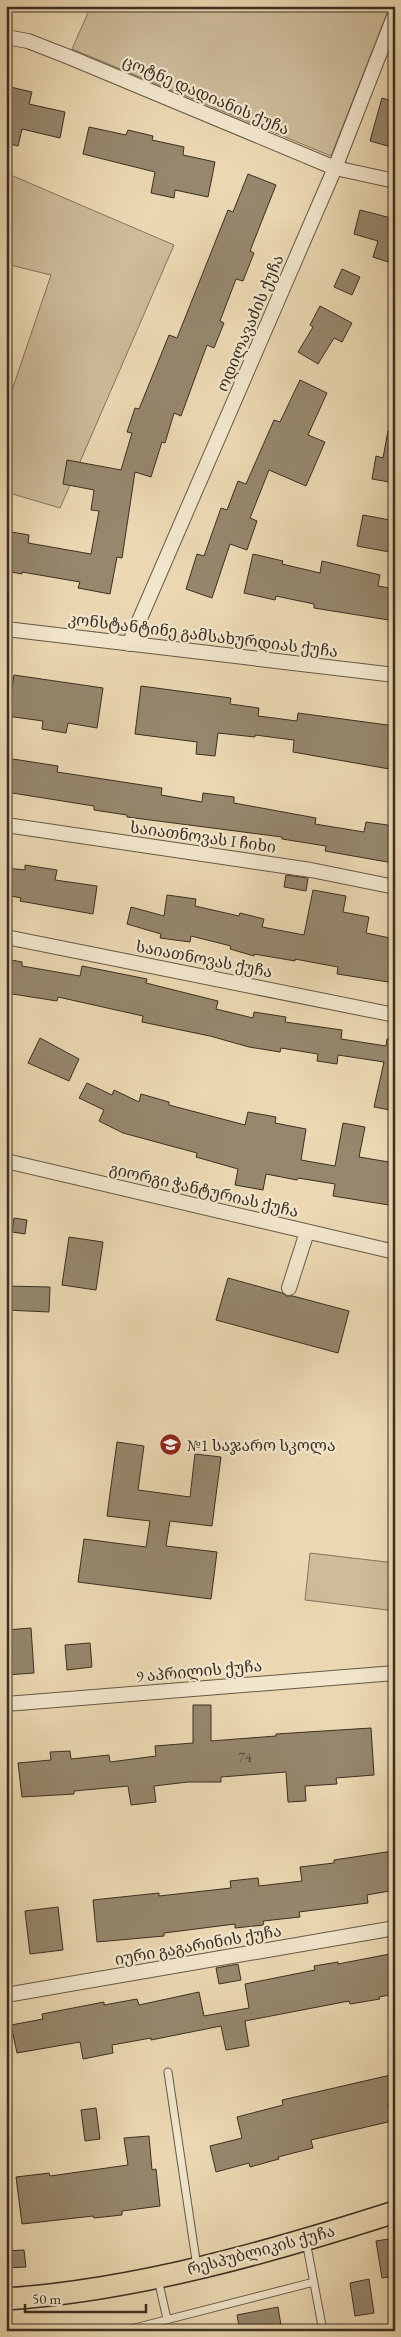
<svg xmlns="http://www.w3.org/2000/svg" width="401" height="2337" viewBox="0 0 401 2337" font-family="'EB Garamond','Noto Serif Georgian',serif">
<rect width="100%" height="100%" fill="#ebd8b2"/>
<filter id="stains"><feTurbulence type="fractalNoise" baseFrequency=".004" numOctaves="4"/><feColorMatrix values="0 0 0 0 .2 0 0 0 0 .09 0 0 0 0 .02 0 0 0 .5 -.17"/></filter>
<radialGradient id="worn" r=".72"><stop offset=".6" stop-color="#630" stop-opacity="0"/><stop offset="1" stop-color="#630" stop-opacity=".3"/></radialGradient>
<!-- green -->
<path fill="#cdbb9a" stroke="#84755e" d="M 91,6 L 390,6 L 331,156 L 72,49 Z
M 6,173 L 174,245 L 60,508 L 6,492 L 6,408 L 51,275 L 6,264 Z
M 310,1553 L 395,1563 L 395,1611 L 305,1600 Z"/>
<!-- building -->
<path fill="#96876d" stroke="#3a2f22" d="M 6,86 L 32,92 L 29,104 L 65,112 L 60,138 L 22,129 L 18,146 L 6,143 Z
M 382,98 L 395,102 L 395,148 L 370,141 Z
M 89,127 L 126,135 L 128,130 L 153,136 L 152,140 L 184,147 L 183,155 L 215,162 L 208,197 L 175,190 L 174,198 L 151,193 L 155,172 L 83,154 Z
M 248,174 L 276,185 L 250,251 L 254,253 L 243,281 L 236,279 L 220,321 L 224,323 L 214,348 L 207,345 L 181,416 L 174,413 L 165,443 L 162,442 L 151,477 L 135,472 L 122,558 L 117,557 L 110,594 L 78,588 L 80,582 L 22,572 L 22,574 L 6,571 L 6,531 L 29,535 L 28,543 L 91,554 L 99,511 L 91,510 L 94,490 L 63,484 L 67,460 L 121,470 L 132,433 L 127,432 L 135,408 L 139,409 L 169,335 L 177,338 L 228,210 L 233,212 Z
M 360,210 L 395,219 L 395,256 L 390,255 L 388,262 L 373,257 L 378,241 L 354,234 Z
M 342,269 L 360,277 L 352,295 L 334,287 Z
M 320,306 L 352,323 L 342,342 L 334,338 L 318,364 L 298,352 L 313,327 L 310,325 Z
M 300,380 L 327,393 L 308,435 L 325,442 L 306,486 L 269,470 L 250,518 L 257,521 L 247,550 L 230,544 L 212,598 L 186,589 L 197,554 L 204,556 L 221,508 L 227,510 L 238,481 L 246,484 L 274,420 L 280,422 Z
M 388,431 L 395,431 L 395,483 L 372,479 L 376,456 L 383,458 Z
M 363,515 L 395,521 L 395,553 L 357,546 Z
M 253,554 L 283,561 L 282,564 L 320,573 L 322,561 L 380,575 L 378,586 L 395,589 L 395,621 L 314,608 L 314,604 L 276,596 L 275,600 L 244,593 Z
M 14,675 L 103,688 L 97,728 L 68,723 L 66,733 L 42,729 L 43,721 L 7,716 Z
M 141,686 L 231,698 L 230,704 L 259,708 L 258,716 L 297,721 L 298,713 L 395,726 L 395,770 L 293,752 L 294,740 L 255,735 L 255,737 L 218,733 L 215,756 L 196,754 L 197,742 L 135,734 Z
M 6,758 L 58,766 L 57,772 L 162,788 L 161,795 L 202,802 L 203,793 L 234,797 L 234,803 L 316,818 L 315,824 L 364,832 L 366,822 L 395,826 L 393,863 L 325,851 L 326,846 L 282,839 L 282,837 L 127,817 L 127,815 L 94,810 L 94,806 L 6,792 Z
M 25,865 L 57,870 L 55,880 L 97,886 L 93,914 L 20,901 L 21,898 L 6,895 L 6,868 L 25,870 Z
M 286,875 L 308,878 L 306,891 L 284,887 Z
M 313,890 L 346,896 L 343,912 L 369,917 L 366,933 L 395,939 L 395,983 L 337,974 L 338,967 L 295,959 L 295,961 L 254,954 L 254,956 L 230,949 L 231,946 L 191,936 L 190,942 L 160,938 L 161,934 L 127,924 L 131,907 L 164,916 L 167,895 L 196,899 L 195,906 L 239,916 L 240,913 L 264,919 L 262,927 L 304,935 Z
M 6,959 L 22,962 L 22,966 L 80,976 L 82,966 L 147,979 L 146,983 L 218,1001 L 216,1009 L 253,1018 L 254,1012 L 286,1017 L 285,1022 L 342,1030 L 341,1039 L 386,1046 L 387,1039 L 395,1039 L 395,1079 L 390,1110 L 374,1107 L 384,1062 L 338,1055 L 337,1064 L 317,1061 L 318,1054 L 281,1048 L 280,1052 L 249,1047 L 210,1036 L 142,1022 L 143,1016 L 58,997 L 57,1001 L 6,993 Z
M 40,1038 L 79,1059 L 69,1081 L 28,1063 Z
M 87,1083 L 112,1095 L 114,1090 L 139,1102 L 141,1094 L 169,1102 L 169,1105 L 245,1125 L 248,1112 L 276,1117 L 275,1123 L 306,1129 L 301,1160 L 335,1166 L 343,1123 L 365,1127 L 359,1157 L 395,1163 L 395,1206 L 333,1196 L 335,1184 L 298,1178 L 297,1180 L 266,1174 L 263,1190 L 235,1185 L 238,1169 L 196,1157 L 197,1153 L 123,1133 L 99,1121 L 104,1110 L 79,1098 Z
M 14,1218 L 27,1220 L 25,1234 L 12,1232 Z
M 69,1237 L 103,1242 L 96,1290 L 62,1285 Z
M 228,1278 L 282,1293 L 287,1296 L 293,1296 L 349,1311 L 338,1353 L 216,1320 Z
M 6,1286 L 50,1287 L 49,1312 L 6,1310 Z
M 117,1442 L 144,1446 L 138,1490 L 190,1497 L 195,1454 L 221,1457 L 212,1526 L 170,1521 L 166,1546 L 217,1552 L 211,1599 L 78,1582 L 84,1539 L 146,1547 L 150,1521 L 107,1516 Z
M 31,1628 L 34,1673 L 6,1675 L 6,1630 Z
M 90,1643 L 92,1667 L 67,1670 L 65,1645 Z
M 193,1705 L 211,1705 L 211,1741 L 276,1736 L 276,1734 L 371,1728 L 374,1775 L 336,1778 L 337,1784 L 305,1786 L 306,1801 L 288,1802 L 286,1772 L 221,1777 L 221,1782 L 188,1782 L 154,1786 L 156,1802 L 131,1805 L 128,1786 L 74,1791 L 74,1794 L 22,1797 L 18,1763 L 51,1760 L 50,1752 L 70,1751 L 71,1759 L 109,1755 L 110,1762 L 156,1756 L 155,1746 L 193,1743 Z
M 393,1851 L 395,1890 L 367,1895 L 368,1903 L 299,1912 L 300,1917 L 263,1921 L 264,1925 L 235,1928 L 235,1924 L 164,1933 L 164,1936 L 97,1942 L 93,1900 L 159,1893 L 159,1896 L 231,1888 L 230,1881 L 258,1878 L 259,1886 L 302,1881 L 300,1867 L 334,1863 L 334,1860 Z
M 58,1907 L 63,1950 L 30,1954 L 25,1911 Z
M 395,1953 L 395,1994 L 379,1997 L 380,1999 L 350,2004 L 349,2001 L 245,2021 L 249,2046 L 226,2050 L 221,2026 L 151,2040 L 151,2038 L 112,2045 L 113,2053 L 83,2059 L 80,2042 L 17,2053 L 11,2025 L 43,2019 L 42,2014 L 104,2002 L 104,2005 L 137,1999 L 139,2005 L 199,1992 L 204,2016 L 249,2008 L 245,1984 L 315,1970 L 314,1966 L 338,1962 L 338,1964 Z
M 238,1964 L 241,1980 L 219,1984 L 216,1968 Z
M 395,2074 L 395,2103 L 388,2104 L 392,2121 L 311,2140 L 313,2148 L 278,2157 L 279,2159 L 250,2167 L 249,2163 L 216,2172 L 210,2146 L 242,2138 L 237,2117 L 283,2105 L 282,2100 Z
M 96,2108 L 100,2139 L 85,2141 L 81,2110 Z
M 149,2136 L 152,2170 L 156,2169 L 160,2206 L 122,2211 L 122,2215 L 94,2218 L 93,2216 L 22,2224 L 16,2177 L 49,2173 L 50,2176 L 128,2165 L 124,2138 Z
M 395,2238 L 395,2276 L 382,2278 L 376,2241 Z
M 24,2250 L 26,2267 L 6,2268 L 6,2251 Z
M 369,2279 L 374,2313 L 355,2316 L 350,2283 Z
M 278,2307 L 282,2331 L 240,2331 L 237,2315 Z"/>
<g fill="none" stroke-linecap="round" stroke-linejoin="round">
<defs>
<path id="service" d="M 168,2072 L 197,2267
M 306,2241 L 323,2331
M 158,2279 L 167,2319
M 123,2331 L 314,2282"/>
<path id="minor" d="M 6,37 L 28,41 L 69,57 L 335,168 L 395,181
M 6,629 L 395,675
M 129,644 L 335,168 L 395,14
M 6,825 L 311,870 L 395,887
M 6,937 L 395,1015
M 6,1161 L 395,1252
M 289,1288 L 307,1232
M 6,1704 L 395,1673
M 6,1995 L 395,1928"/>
<path id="primary" d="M 6,2299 C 137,2290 270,2252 395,2212"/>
</defs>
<!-- service casing -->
<use href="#service" stroke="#665946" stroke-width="9"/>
<!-- minor casing -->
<use href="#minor" stroke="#665946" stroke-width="16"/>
<!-- primary casing -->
<use href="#primary" stroke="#3a2f22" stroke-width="24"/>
<!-- service -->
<use href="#service" stroke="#f2e6cd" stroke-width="7"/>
<!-- minor -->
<use href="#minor" stroke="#f2e6cd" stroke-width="14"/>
<!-- primary -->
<use href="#primary" stroke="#ebd8b2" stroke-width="21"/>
</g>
<!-- icons -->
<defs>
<symbol id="school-disc" viewBox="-11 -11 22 22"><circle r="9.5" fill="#8f2418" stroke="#f2e6cd"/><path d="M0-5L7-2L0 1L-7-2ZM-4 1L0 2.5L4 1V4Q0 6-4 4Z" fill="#fff"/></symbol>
</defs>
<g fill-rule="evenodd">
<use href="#school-disc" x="158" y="1432" width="25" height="25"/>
</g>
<g text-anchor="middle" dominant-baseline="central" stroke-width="4.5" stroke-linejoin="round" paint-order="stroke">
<!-- number labels -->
<g font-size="14" fill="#514535">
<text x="245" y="1757">74</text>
</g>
<!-- street labels -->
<g font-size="16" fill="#3a2f22" stroke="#f2e6cd">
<text transform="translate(206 95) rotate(23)">ცოტნე დადიანის ქუჩა</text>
<text transform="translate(250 323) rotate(-67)">ოდილავაძის ქუჩა</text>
<text transform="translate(203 635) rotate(7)">კონსტანტინე გამსახურდიას ქუჩა</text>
<text transform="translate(203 837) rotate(8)">საიათნოვას I ჩიხი</text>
<text transform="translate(204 959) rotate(11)">საიათნოვას ქუჩა</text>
<text transform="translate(204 1190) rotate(13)">გიორგი ჭანტურიას ქუჩა</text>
<text transform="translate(199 1671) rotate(-5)">9 აპრილის ქუჩა</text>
<text transform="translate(198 1945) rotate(-10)">იური გაგარინის ქუჩა</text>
<text transform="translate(261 2250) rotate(-15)">რესპუბლიკის ქუჩა</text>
</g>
<!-- poi labels -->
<g font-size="16" fill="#3a2f22" stroke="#f2e6cd" text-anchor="start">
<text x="187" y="1445">№1 საჯარო სკოლა</text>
</g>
</g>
<!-- margin -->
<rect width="401" height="2337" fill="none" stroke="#ebd8b2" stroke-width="25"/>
<rect x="8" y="8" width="386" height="2322" fill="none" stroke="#3a2f22" stroke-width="2.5"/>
<rect x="12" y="12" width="376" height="2312" fill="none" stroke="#3a2f22"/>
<!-- scale -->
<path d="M25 2304v8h121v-8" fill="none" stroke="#3a2f22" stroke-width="2.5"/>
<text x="32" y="2304" font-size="15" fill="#3a2f22" stroke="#f2e6cd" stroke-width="4" paint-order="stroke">50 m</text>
<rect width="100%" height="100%" filter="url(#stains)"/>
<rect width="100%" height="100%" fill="url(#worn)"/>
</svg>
